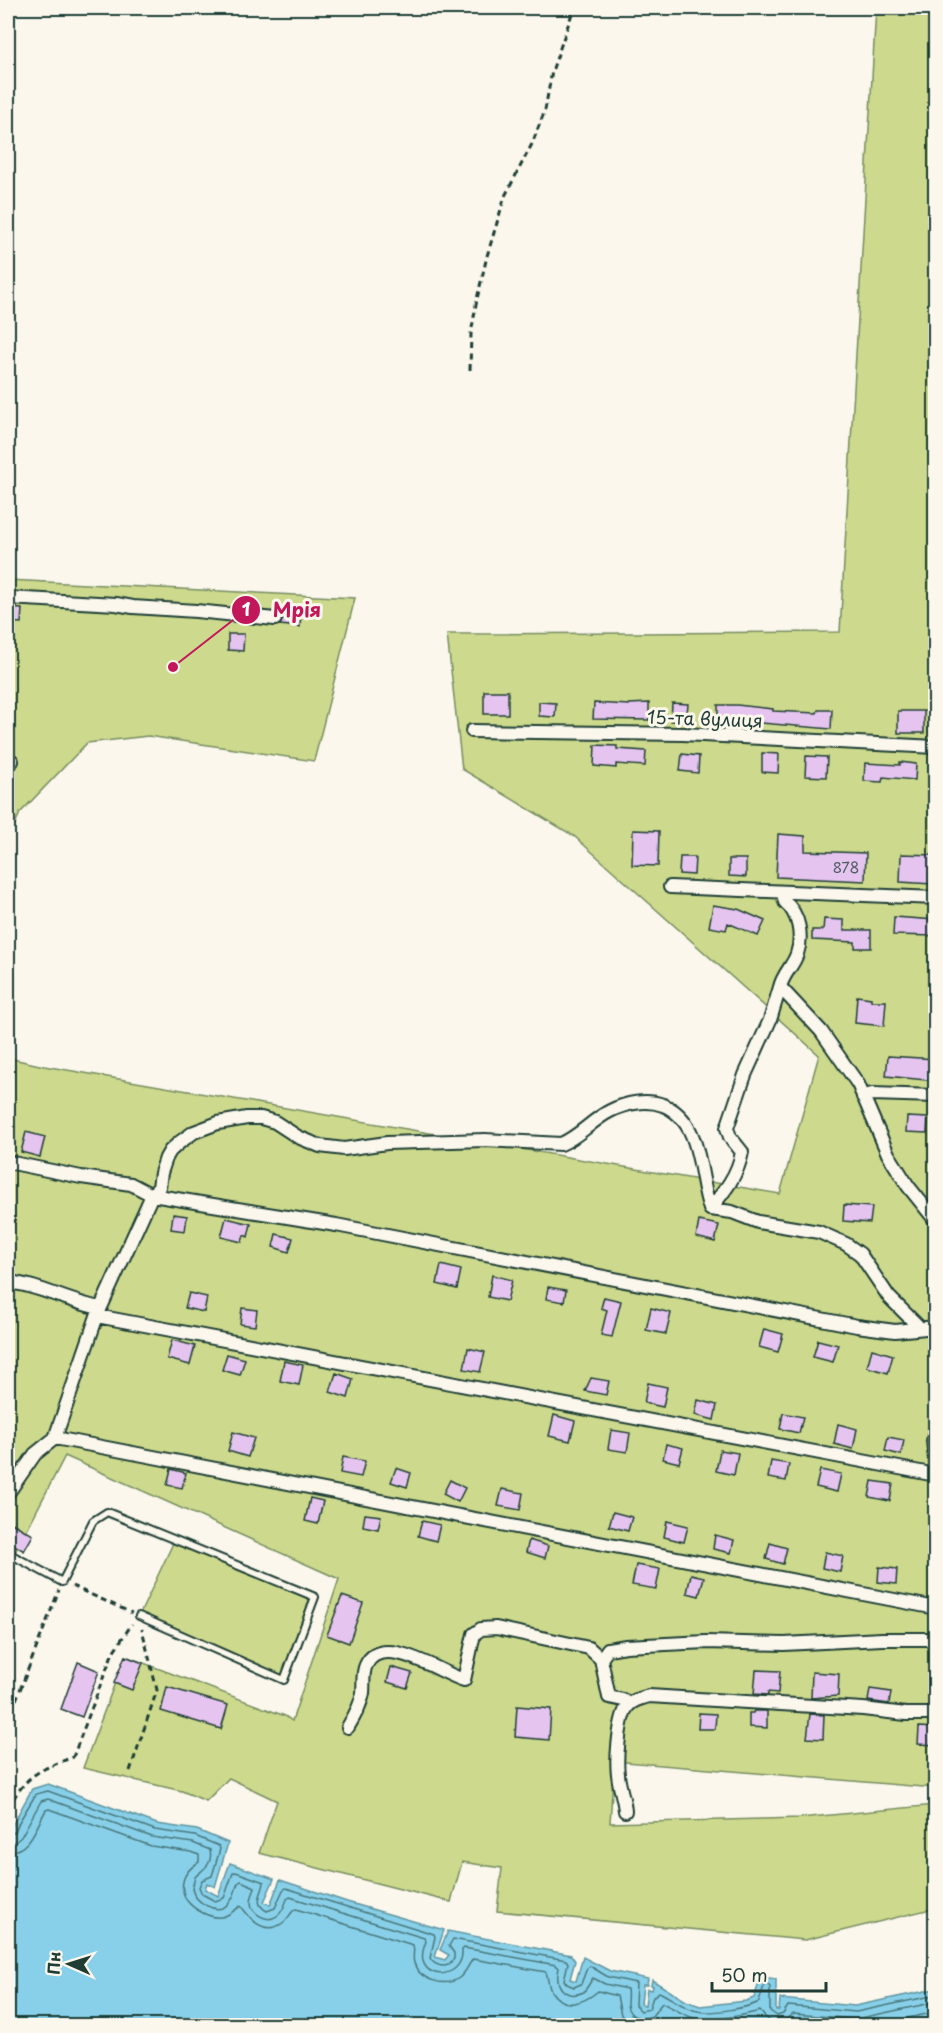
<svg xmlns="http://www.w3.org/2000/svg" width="943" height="2033" viewBox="0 0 943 2033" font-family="'Playpen Sans',sans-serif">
<rect width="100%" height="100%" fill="#fbf7ec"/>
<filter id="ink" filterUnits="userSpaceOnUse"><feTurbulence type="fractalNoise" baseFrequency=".0167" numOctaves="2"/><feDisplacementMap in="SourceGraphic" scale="12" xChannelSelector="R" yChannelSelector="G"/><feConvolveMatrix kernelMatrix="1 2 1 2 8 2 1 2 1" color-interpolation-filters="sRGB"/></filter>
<g filter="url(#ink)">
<!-- green -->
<path fill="#cdda8d" stroke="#768c60" stroke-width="1.5" d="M 876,8 L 935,8 L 935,1788 L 614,1761 L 610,1823 L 800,1818 L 935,1805 L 935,1908 L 805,1940 L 497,1911 L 502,1868 L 462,1862 L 451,1902 L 259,1853 L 277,1801 L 229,1778 L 206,1801 L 182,1791 L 83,1768 L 125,1656 L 285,1716 L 292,1721 L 339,1579 L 65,1456 L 8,1566 L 8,1058 L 44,1066 L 780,1194 L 819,1055 L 574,836 L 462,769 L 447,634 L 840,632 Z
M 8,580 L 355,598 L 314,761 L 148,736 L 87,743 L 20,813 L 8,840 Z
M 175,1539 L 315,1597 L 284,1680 L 139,1616 Z"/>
<!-- water -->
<path fill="#88d0e9" stroke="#5e95a1" stroke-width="1.5" d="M 48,1784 L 157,1824 L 197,1830 L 228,1843 L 215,1887 L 207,1883 L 205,1889 L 218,1896 L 230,1863 L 274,1879 L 264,1902 L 270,1905 L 280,1880 L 347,1902 L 444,1930 L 435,1957 L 445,1960 L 449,1955 L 440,1950 L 448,1931 L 571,1955 L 575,1961 L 570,1979 L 576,1981 L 583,1957 L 610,1971 L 648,1979 L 647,1985 L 643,1985 L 641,2004 L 645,2005 L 647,1989 L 652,1990 L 653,1986 L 651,1985 L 652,1980 L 686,2001 L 700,2006 L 746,2001 L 754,1998 L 761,1977 L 776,1979 L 776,2010 L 779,2010 L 780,1999 L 855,2006 L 935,1989 L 935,2025 L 8,2025 L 8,1833 L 32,1789 Z"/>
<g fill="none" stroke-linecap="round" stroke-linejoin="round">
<!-- shore -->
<path stroke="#49787c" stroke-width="1.5" d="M 8,1835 L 15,1832 L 19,1822 L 36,1794 L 48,1791 L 155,1830 L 195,1836 L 219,1846 L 220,1849 L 212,1876 L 202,1880 L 199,1887 L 202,1894 L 215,1901 L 224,1898 L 233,1873 L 236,1872 L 264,1882 C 263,1894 252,1903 267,1911 L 275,1908 L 283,1890 L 286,1888 L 434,1934 L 435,1937 L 430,1958 C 433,1964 442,1968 448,1965 L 454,1959 L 454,1953 L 449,1946 L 453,1939 L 566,1960 L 568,1963 L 564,1980 L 567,1984 L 574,1987 L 581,1984 L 587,1968 L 590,1966 L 608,1977 L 636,1983 L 635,2005 L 641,2011 L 649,2009 L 653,1997 L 659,1992 C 672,1998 684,2009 698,2011 C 710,2014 749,2008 759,2002 L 764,1986 L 767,1984 L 770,1987 L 770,2011 L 777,2016 L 783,2014 L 788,2006 L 856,2012 L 936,1995
M 8,1843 L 15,1842 L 21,1837 L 41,1801 L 48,1799 L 152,1837 L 193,1843 L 210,1850 C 213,1865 204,1868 195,1877 L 192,1889 C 195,1902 216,1915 227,1905 C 234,1900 235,1890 238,1883 L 241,1881 L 255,1887 C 254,1892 251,1897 251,1902 C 251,1914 267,1923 277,1916 C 283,1912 285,1905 287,1899 L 290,1897 L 424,1938 L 426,1941 C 424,1947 421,1954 423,1961 C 429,1982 464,1976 462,1950 L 464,1948 L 556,1965 L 559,1968 C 554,1986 565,2000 584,1992 L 593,1978 L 605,1984 L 627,1989 C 628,1994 627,1999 627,2005 C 629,2018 642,2020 652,2016 L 662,2003 C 674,2008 685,2017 698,2019 C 713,2021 745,2015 760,2011 C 772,2026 779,2028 793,2014 L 856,2019 L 936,2002
M 8,1852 C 30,1851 36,1827 46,1810 L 49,1809 L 151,1846 L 191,1852 L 199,1855 L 199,1862 C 175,1877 178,1901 203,1913 C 209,1916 214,1918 221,1917 C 229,1916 234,1910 241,1906 C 251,1920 265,1937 284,1922 C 289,1918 291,1911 296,1909 L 413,1945 C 415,1950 412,1957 414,1963 C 419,1980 445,1988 459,1978 C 466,1973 468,1965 473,1959 L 546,1972 C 548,1978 548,1985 551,1991 C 564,2011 584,2003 598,1991 L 617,1996 L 621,2015 L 633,2026
M 871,2026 L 936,2012"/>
</g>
<!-- building -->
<path fill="#e6c4f0" stroke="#1f3d34" stroke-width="1.5" d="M 8,608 L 22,609 L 21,623 L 8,622 Z
M 280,613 L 301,614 L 300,627 L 280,625 L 283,619 Z
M 228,634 L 244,634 L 243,651 L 228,650 Z
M 484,691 L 508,691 L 508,714 L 484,714 Z
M 539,702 L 556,703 L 555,717 L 539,716 Z
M 594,703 L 629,705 L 629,704 L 649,703 L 649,720 L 593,719 Z
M 672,703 L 688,704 L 686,722 L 671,721 Z
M 718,705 L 737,705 L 773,709 L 773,711 L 817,713 L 818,710 L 832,710 L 831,729 L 736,721 L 736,722 L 718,722 Z
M 898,711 L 924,711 L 924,733 L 898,733 Z
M 595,745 L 617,746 L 617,749 L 646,751 L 645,766 L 616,764 L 616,768 L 594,766 Z
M 762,753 L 779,754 L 778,773 L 762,772 Z
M 682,754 L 699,756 L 698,773 L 680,771 Z
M 806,756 L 827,757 L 826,777 L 805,776 Z
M 900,762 L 916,764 L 915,780 L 883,777 L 882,782 L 864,781 L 865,763 L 900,765 Z
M 633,830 L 659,831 L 658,866 L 632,865 Z
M 778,834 L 805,836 L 805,851 L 866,853 L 865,881 L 776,877 Z
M 901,854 L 934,855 L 932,884 L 900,882 Z
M 680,857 L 695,857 L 694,875 L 679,874 Z
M 729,859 L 746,859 L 746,877 L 729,876 Z
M 713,905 L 738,909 L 765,921 L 758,936 L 728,923 L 726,930 L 709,927 Z
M 894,917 L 936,920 L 936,936 L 893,935 Z
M 824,919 L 844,920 L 844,930 L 871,930 L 871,948 L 855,948 L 855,942 L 812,940 L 812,930 L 823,930 Z
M 857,996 L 871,998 L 871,1001 L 886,1001 L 884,1026 L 855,1023 Z
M 888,1056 L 936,1059 L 936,1081 L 886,1076 Z
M 907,1117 L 928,1118 L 927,1133 L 906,1132 Z
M 26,1132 L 45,1137 L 40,1157 L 21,1152 Z
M 844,1205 L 872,1207 L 870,1223 L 843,1221 Z
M 173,1214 L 187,1216 L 185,1231 L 171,1229 Z
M 226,1218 L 251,1224 L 248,1237 L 244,1235 L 242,1242 L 221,1237 Z
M 699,1221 L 719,1225 L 715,1242 L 696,1237 Z
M 276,1234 L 293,1238 L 289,1252 L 273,1247 Z
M 441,1265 L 461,1270 L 457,1289 L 437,1284 Z
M 492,1275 L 512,1280 L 507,1301 L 488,1297 Z
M 548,1287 L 566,1290 L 564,1302 L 546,1299 Z
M 189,1293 L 207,1297 L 204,1312 L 185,1308 Z
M 604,1297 L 621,1301 L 612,1337 L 601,1335 L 607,1310 L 601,1308 Z
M 242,1308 L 257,1310 L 255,1326 L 240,1324 Z
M 651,1308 L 671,1313 L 666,1334 L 646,1330 Z
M 764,1329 L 783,1334 L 778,1352 L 759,1347 Z
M 172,1340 L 195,1346 L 190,1365 L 167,1359 Z
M 818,1340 L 838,1345 L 833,1362 L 813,1357 Z
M 468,1348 L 485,1352 L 480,1372 L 464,1369 Z
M 872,1349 L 893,1355 L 888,1373 L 867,1367 Z
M 227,1354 L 245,1359 L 240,1375 L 222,1370 Z
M 284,1361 L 303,1365 L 299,1385 L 280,1381 Z
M 336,1373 L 353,1379 L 348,1398 L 330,1392 Z
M 591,1378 L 609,1381 L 606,1395 L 585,1391 Z
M 648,1383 L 667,1387 L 663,1407 L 644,1403 Z
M 698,1400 L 717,1405 L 714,1420 L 695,1415 Z
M 783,1413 L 803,1417 L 799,1433 L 780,1429 Z
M 554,1415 L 575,1421 L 570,1441 L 549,1436 Z
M 838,1424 L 857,1429 L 853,1449 L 834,1444 Z
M 611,1430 L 630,1433 L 627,1452 L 608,1449 Z
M 233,1432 L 254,1438 L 248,1457 L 228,1451 Z
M 888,1437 L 904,1440 L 901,1455 L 885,1451 Z
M 666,1444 L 683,1448 L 679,1463 L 663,1459 Z
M 720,1450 L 738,1453 L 734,1475 L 716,1471 Z
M 343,1457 L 365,1461 L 361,1477 L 340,1473 Z
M 771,1461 L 789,1464 L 786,1481 L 768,1478 Z
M 396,1468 L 411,1473 L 407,1487 L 391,1482 Z
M 171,1469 L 186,1473 L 182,1488 L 167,1485 Z
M 820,1470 L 841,1474 L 837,1492 L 816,1487 Z
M 450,1480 L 465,1488 L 458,1502 L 443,1494 Z
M 872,1481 L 893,1484 L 890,1501 L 869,1497 Z
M 502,1489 L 523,1493 L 520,1510 L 498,1506 Z
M 310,1498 L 323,1501 L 318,1524 L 305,1521 Z
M 613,1512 L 632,1517 L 628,1531 L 609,1526 Z
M 365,1514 L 381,1516 L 378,1529 L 363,1526 Z
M 422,1521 L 440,1525 L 436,1541 L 418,1536 Z
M 667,1521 L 688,1526 L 684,1542 L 664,1537 Z
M 12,1523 L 33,1535 L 24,1551 L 8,1541 L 8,1531 Z
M 715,1535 L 734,1540 L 731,1553 L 713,1549 Z
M 529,1540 L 548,1546 L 545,1558 L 526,1552 Z
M 770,1543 L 787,1548 L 783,1564 L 766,1559 Z
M 825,1552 L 843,1556 L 840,1572 L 822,1568 Z
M 636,1565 L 660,1569 L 656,1589 L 632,1585 Z
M 879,1567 L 897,1569 L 896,1584 L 878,1582 Z
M 691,1574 L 704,1577 L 699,1596 L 687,1593 Z
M 342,1596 L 363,1603 L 349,1643 L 327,1635 Z
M 125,1656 L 143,1663 L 132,1690 L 114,1683 Z
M 78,1662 L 99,1671 L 82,1717 L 61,1709 Z
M 391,1667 L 412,1673 L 407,1688 L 387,1682 Z
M 756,1670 L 780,1671 L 778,1693 L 768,1692 L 768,1695 L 754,1694 Z
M 812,1672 L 839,1674 L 838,1696 L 811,1698 Z
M 167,1687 L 228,1705 L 221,1729 L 161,1711 Z
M 870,1689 L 891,1692 L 889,1704 L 868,1701 Z
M 517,1706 L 551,1709 L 549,1740 L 515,1737 Z
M 754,1711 L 767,1711 L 767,1728 L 749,1727 L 749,1713 L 753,1713 Z
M 699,1713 L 716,1714 L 715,1729 L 698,1729 Z
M 810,1714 L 824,1715 L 823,1739 L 807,1738 Z
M 919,1727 L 936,1728 L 936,1745 L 918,1744 Z"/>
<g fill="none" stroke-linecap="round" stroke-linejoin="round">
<defs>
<path id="service" d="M 8,1553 L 62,1582 L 93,1521 L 107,1512 L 315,1597 L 284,1680 L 139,1616"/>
<path id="minor" d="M 8,598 L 116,604 L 133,607 L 196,611 L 275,619
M 472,731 L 683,734 L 936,747
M 8,760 L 12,761
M 670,887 L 936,898
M 783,893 L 785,902 C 799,914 803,936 797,954 C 793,966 783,974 780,987 L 821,1031 L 858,1084 L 888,1154 L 908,1186 L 936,1221
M 780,987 L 770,1020 L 745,1075 L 727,1128 L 730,1137 L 742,1152 C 738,1175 724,1192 710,1209 L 732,1212 L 758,1222 L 819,1232 L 846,1244 L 860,1254 L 889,1297 L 920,1328
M 863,1097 L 872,1094 L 936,1096
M 8,1162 L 81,1177 L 131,1184 L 152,1195 L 336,1225 L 857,1326 L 895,1331 L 936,1327
M 8,1282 C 39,1285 68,1302 100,1308
M 97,1316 L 936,1475
M 936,1428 L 933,1441 L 936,1469
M 55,1438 L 936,1608
M 8,1493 L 35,1454 L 55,1438 L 97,1316 L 152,1195 L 159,1187 L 161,1173 L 166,1158 L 170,1151 L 180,1142 L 194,1132 L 218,1123 L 247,1118 L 261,1118 L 275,1122 L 298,1137 L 320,1146 L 344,1149 L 387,1143 L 485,1140 L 561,1144 C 580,1136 592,1120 610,1111 C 626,1103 646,1099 663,1105 C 703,1121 698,1175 710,1209
M 601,1659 L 608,1649 L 626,1646 L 706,1642 L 784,1644 L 882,1639 L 936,1639
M 348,1727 C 354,1717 361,1705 363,1693 C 364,1684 362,1673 366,1665 C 382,1631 442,1674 464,1680 L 474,1634 L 481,1629 L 496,1628 L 589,1648 L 601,1659 L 609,1697 L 623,1700 L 629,1705
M 625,1811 C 624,1798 619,1787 618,1774 C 616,1760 619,1716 628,1706 C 633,1700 642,1698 649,1696 L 863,1709 L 906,1714 L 936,1714"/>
</defs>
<!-- service casing -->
<use href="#service" stroke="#1f3d34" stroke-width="10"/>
<!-- minor casing -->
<use href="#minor" stroke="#1f3d34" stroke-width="16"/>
<!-- path -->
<path stroke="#1f3d34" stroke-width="3" stroke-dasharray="6 4.5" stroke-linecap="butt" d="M 470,370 L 471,334 L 477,299 L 487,256 L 505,196 L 532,144 L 545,110 L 552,71 L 574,8
M 72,1586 L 132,1613
M 16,1700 L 59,1590
M 130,1771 L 157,1690 L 142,1629
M 8,1808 C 27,1774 37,1771 73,1757 L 113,1652 L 132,1624"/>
<!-- service -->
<use href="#service" stroke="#fbf7ec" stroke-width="6"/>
<!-- minor -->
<use href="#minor" stroke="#fbf7ec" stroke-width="12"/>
</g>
</g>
<g text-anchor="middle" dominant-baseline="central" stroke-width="6" stroke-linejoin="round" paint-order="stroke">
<!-- number labels -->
<g font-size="15" fill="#515f63">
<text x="846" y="866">878</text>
</g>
<!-- street labels -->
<g font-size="18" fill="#1f3d34" stroke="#fbf7ec">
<text transform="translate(705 718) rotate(2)">15-та вулиця</text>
</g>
</g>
<!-- callouts -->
<path fill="none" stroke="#c2185b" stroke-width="2" d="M173 667L246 610"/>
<g fill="#c2185b" stroke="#fbf7ec" stroke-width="2">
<circle cx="173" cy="667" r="6"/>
<circle cx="246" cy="610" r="15"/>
</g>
<g font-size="18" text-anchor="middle" font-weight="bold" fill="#fff">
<text x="246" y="616">1</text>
</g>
<g font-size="20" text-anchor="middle" font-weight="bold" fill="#c2185b" stroke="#fbf7ec" stroke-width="6" stroke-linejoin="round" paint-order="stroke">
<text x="297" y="617">Мрія</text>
</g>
<!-- margin -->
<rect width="943" height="2033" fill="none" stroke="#fbf7ec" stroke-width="30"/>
<rect x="15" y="15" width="913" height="2003" fill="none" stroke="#1f3d34" stroke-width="2" filter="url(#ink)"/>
<!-- north arrow -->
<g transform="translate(69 1964) rotate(273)" stroke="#fbf7ec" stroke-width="4.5" paint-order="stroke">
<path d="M0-4.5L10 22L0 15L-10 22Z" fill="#1f3d34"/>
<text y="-9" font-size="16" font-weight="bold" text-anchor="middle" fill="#1f3d34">Пн</text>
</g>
<!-- scale -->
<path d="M712 1982v9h114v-9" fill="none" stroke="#1f3d34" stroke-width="3"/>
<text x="721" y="1982" font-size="18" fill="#1f3d34" stroke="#fbf7ec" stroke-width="4.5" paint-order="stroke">50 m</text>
</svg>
